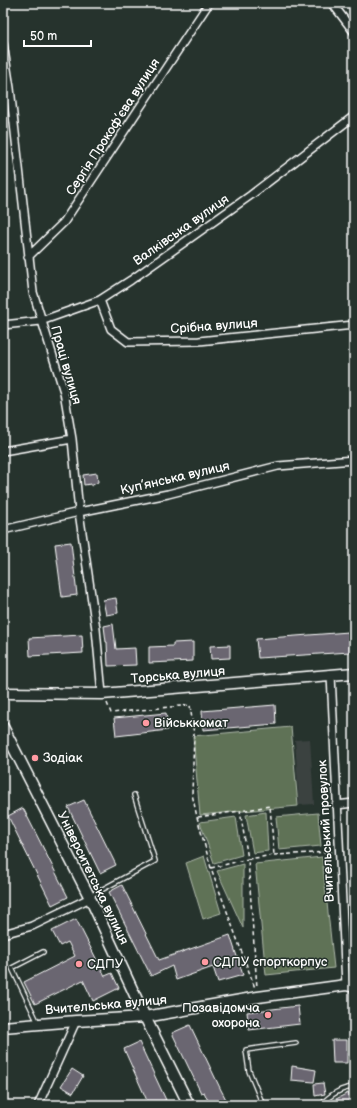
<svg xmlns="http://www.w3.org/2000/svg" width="357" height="1108" viewBox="0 0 357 1108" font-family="'Balsamiq Sans',sans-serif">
<rect width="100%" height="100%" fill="#26332d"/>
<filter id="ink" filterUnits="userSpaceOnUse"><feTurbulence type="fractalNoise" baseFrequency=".025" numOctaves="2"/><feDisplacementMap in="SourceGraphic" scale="8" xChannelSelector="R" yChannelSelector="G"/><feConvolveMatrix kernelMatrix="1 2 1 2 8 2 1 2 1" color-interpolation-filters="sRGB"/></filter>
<g filter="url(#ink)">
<!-- built -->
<path fill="#3b4241" d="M 310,739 L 314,804 L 299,805 L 295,740 Z"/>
<!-- green -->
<path fill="#5e7256" stroke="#aeb8aa" d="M 291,727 L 298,806 L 200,815 L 193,736 Z
M 266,812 L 268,851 L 253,853 L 246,815 Z
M 318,813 L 321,846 L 279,850 L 276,817 Z
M 236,817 L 242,855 L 214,863 L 200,822 Z
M 204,856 L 221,913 L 203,919 L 186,863 Z
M 322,857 L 334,968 L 266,975 L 255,864 Z
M 243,864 L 243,928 L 217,871 Z"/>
<!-- building -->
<path fill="#6b6671" stroke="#fff" d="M 97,473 L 98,482 L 91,486 L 91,484 L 84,485 L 83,475 Z
M 71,542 L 77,595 L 62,597 L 55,544 Z
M 116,598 L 118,613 L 106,615 L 103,600 Z
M 113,624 L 116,649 L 135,648 L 136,665 L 108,666 L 107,642 L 106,642 L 104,626 Z
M 349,632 L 350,652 L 258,658 L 256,639 Z
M 82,635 L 83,653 L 30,656 L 29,638 Z
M 193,642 L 193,661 L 149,663 L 149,647 L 173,646 L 173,643 Z
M 230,645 L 230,658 L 211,659 L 210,646 Z
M 275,705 L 276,724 L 203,730 L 202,711 Z
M 166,713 L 168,730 L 116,736 L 114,718 Z
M 84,800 L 116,865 L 100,873 L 68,807 Z
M 23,808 L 68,897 L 52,905 L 8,816 Z
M 122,885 L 159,960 L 230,935 L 243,975 L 218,982 L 213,967 L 176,980 L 172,966 L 151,976 L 109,892 Z
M 76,919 L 105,976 L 112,973 L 119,988 L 93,1001 L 83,980 L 35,1004 L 24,982 L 75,956 L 68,942 L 60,946 L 52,931 Z
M 298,1006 L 300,1024 L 249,1030 L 247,1012 Z
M 190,1025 L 221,1090 L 229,1105 L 210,1105 L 204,1092 L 201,1093 L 172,1033 Z
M 332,1040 L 347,1040 L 347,1063 L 333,1063 Z
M 139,1042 L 166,1100 L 156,1105 L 149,1105 L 124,1049 Z
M 292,1066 L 316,1070 L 314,1082 L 291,1080 Z
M 72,1069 L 83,1076 L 73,1093 L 61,1086 Z
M 323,1083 L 325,1094 L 315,1096 L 314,1084 Z
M 348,1093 L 354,1105 L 326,1105 L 328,1103 Z"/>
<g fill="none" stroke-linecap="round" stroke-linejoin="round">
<defs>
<path id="lane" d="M 90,896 L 155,861 L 134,795
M 38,1023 L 12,968 L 43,952
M 263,1105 L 249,1071 L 246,1050 L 296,1043
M 321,1105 C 329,1096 341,1088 354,1087"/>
<path id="street" d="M 332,3 L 354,32
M 3,43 L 10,88 L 33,292 L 64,392 L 72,439 L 79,512 L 96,629 L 102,694
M 28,257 L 64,222 L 209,3
M 100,300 L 111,329 L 128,342 L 199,341 L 354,325
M 3,325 L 41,321 L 100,300 L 131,280 L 251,195 L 354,116
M 3,451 L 72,439
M 3,530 L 79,512 L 168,494 L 278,466 L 354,460
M 331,675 L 346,985
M 336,805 L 354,803
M 3,934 L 32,926 L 90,898
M 38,1105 L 76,1021"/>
<path id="secondary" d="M 3,693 L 102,694 L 354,673
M 3,727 L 90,898 L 145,1017 L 189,1105
M 3,1027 L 76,1021 L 145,1017 L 258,997 L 346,985 L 354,987"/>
</defs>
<!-- lane casing -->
<use href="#lane" stroke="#fff" stroke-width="6"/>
<!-- street casing -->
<use href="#street" stroke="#fff" stroke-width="10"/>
<!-- secondary casing -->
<use href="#secondary" stroke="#fff" stroke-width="13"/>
<!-- path -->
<path stroke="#fff" stroke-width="1.5" stroke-dasharray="4 3" stroke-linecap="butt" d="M 107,703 L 111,713 L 190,705 L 194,734 L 192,794 L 197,817 L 211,868 L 255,988
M 198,817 L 240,811
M 274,855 L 332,852
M 211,868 L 248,859 L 240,811 L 270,806 L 274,855 L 248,859 L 257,988"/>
<!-- lane -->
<use href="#lane" stroke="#26332d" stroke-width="3.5"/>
<!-- street -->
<use href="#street" stroke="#26332d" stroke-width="7"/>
<!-- secondary -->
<use href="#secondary" stroke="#26332d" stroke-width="10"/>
</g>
</g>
<!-- markers -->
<g fill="#ff9aa2" stroke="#26332d" stroke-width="1.5">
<circle cx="146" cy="723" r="4"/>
<circle cx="35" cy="758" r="4"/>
<circle cx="205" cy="962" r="4"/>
<circle cx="79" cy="964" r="4"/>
<circle cx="268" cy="1015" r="4"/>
</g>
<g text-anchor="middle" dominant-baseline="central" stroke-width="3" stroke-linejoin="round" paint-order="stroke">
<!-- street labels -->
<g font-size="13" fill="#fff" stroke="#26332d">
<text transform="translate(113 127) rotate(-57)">Сергія Прокоф’єва вулиця</text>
<text transform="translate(181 230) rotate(-35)">Валківська вулиця</text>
<text transform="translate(214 326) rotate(-4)">Срібна вулиця</text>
<text transform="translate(66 365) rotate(74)">Праці вулиця</text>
<text transform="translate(175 478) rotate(-13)">Куп’янська вулиця</text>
<text transform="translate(178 675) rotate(-5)">Торська вулиця</text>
<text transform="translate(326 831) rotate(-93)">Вчительський провулок</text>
<text transform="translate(93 878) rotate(64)">Університетська вулиця</text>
<text transform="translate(106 1005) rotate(-5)">Вчительська вулиця</text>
</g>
<!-- poi labels -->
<g font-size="13" fill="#fff" stroke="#26332d" text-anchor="start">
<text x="154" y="723">Військкомат</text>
<text x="43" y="758">Зодіак</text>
<text x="213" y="962">СДПУ спорткорпус</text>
<text x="87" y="964">СДПУ</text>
<text x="260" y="1008" text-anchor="end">Позавідомча<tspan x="260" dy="15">охорона</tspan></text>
</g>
</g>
<!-- margin -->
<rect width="357" height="1108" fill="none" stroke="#26332d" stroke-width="16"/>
<rect x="8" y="8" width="341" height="1092" fill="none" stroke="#fff" stroke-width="1.5" filter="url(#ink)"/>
<!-- scale -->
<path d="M24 40v6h67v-6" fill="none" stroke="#ffffff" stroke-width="2"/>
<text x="30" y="40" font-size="12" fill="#ffffff" stroke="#26332d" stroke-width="3" paint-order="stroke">50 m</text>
</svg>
